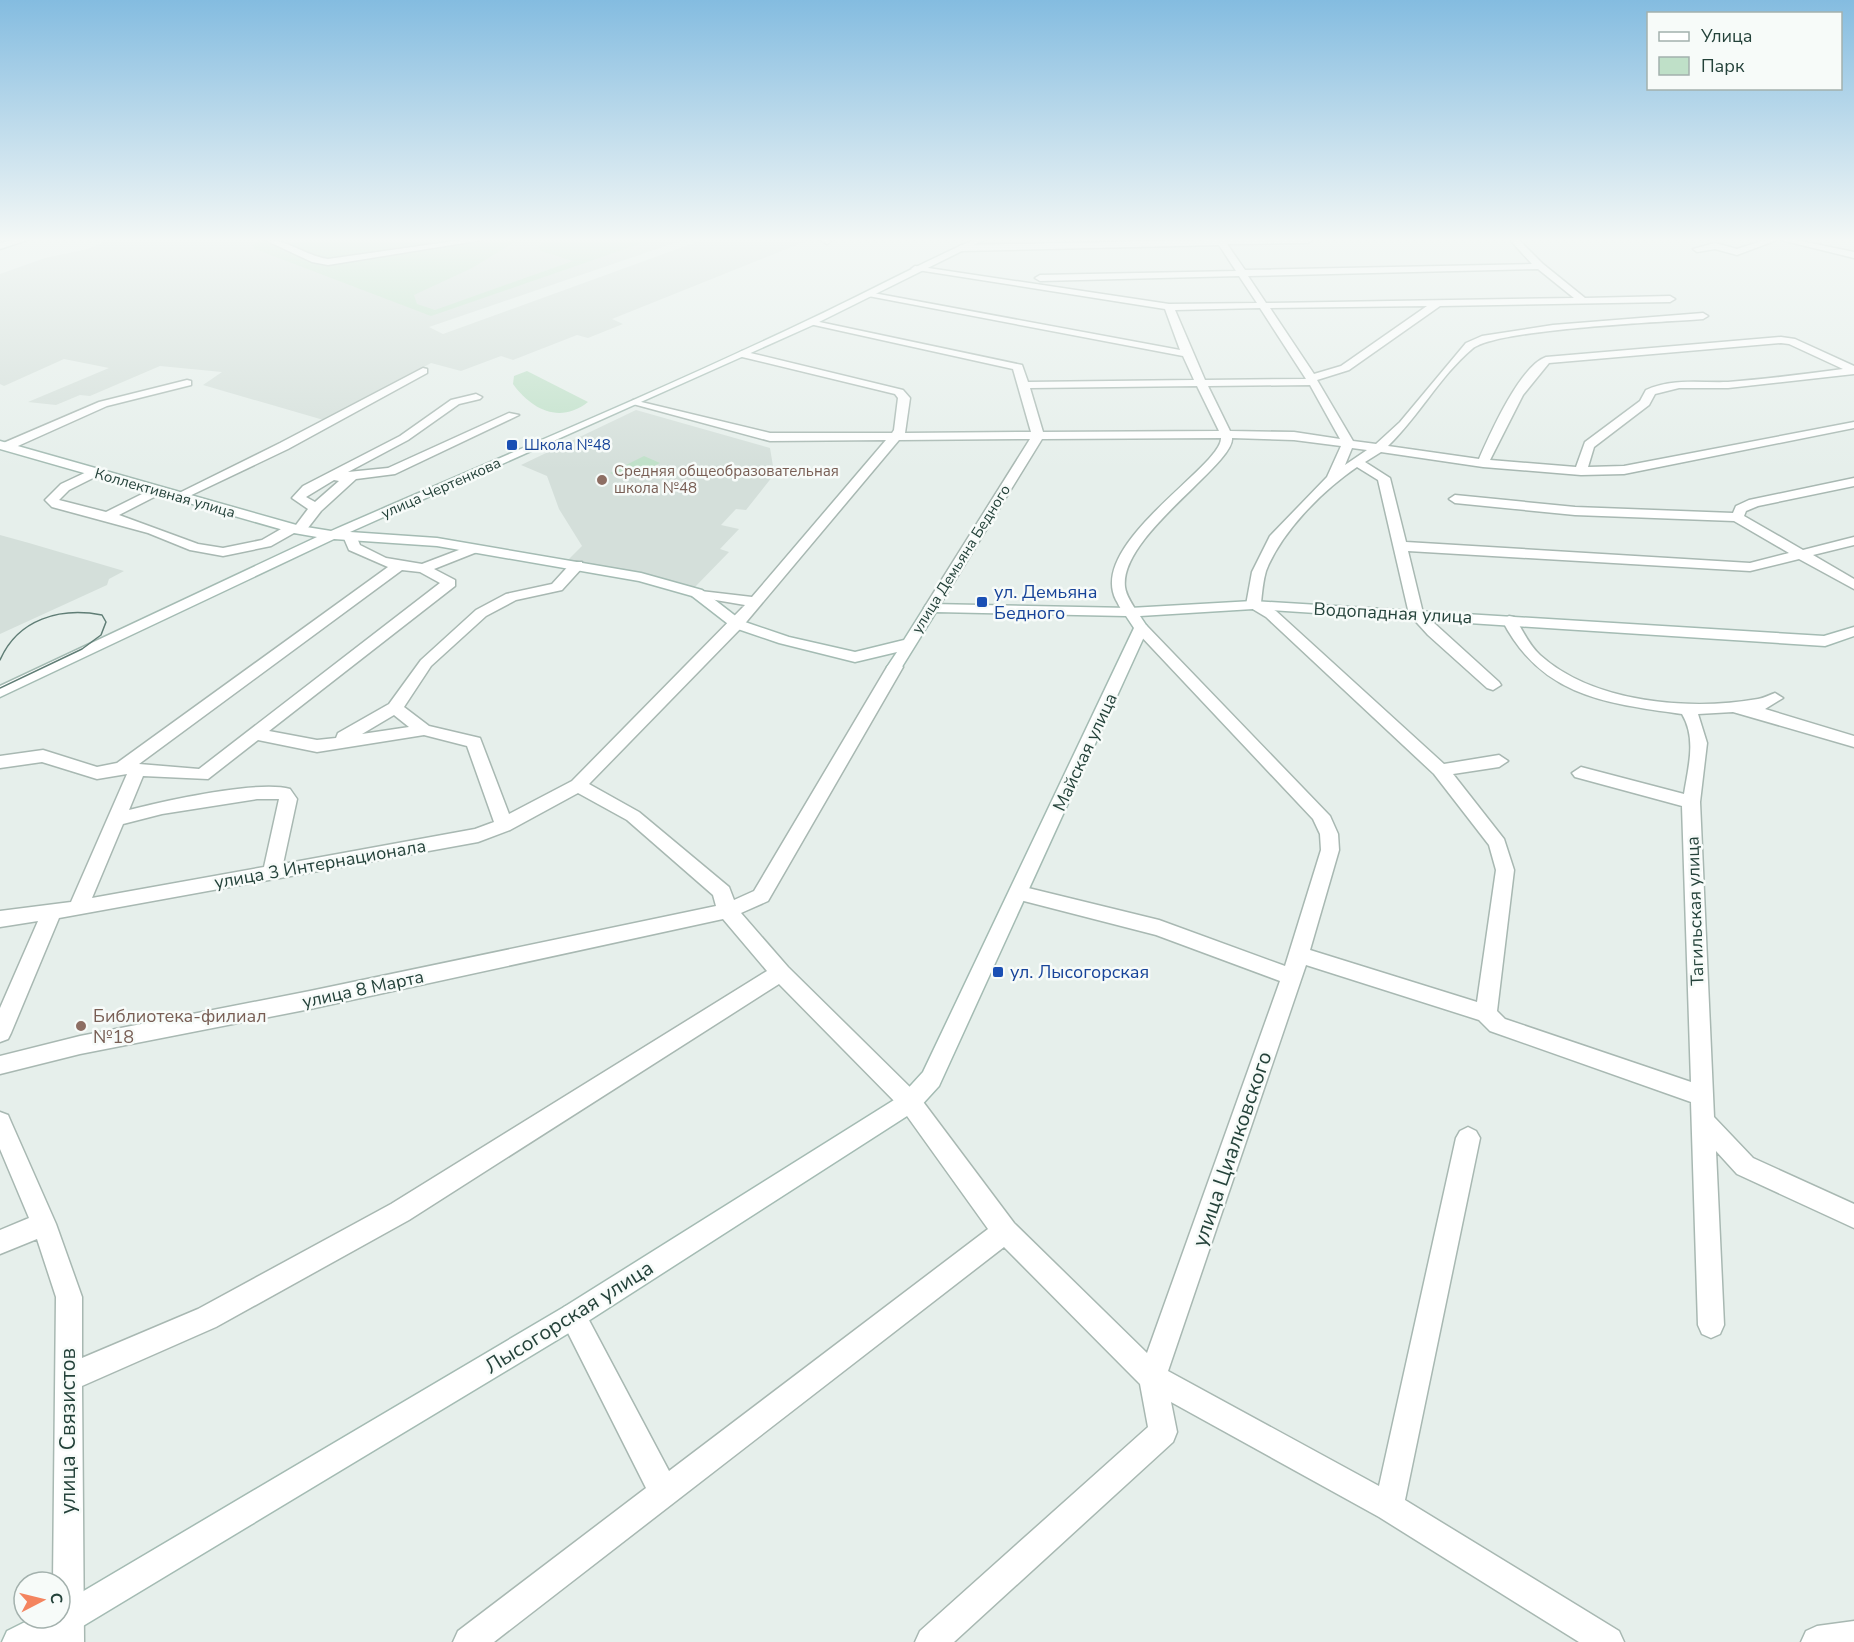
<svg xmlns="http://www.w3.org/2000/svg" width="1854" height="1642" viewBox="0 0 1854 1642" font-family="'Nunito Sans',sans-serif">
<rect width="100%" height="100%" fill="#e6efeb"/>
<!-- built -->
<path fill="#d4dfda" d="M 108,240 L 683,240 L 429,327 L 443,334 L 702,240 L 809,240 L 612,319 L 623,324 L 588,338 L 577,335 L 513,360 L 501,356 L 461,371 L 431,363 L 327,421 L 203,385 L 222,372 L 160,366 L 90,396 L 80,395 L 56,405 L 28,402 L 109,368 L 64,359 L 4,386 L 0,384 L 0,274 L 45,258 L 88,249 Z
M 636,410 L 770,448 L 773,466 L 780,467 L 746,510 L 736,509 L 721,525 L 739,529 L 720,549 L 729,552 L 694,588 L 566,562 L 582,546 L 559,509 L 547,476 L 521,465 Z
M 0,535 L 29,543 L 124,571 L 109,579 L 107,585 L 0,634 Z"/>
<!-- green -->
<path fill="#bfe0c8" d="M 257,240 C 272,240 294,244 308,240 L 518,240 L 472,268 L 414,295 L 417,304 L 435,310 L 573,261 L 541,251 L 538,247 L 547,240 L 651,240 L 431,316 L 255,249 L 252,245 L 259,243 Z
M 527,371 L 588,402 C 560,424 532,410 513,384 L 514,376 Z
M 644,456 L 660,463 L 626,480 L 610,473 Z"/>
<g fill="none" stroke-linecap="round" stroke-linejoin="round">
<defs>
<path id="street" d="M 265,240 C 287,239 306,256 328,259 L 462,240 L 482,240 L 328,265 L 312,262 Z
M 821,240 L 830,240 L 831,241 L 827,244 Z
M 1209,240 L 1312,240 L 1308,243 L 1227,244 L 1245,270 L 1532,264 L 1510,240 L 1519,240 L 1543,264 L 1585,298 L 1670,296 L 1675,299 L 1670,302 L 1440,306 L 1349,370 L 1317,380 L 1353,441 L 1376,444 L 1400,422 L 1466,343 L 1482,336 L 1553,325 L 1703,313 L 1708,316 L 1703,319 C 1664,322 1495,329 1472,349 C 1440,376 1419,416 1388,446 L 1479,459 C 1490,434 1520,366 1546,357 L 1781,337 L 1795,339 L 1854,366 L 1854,374 L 1728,388 L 1679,388 L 1655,394 L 1649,405 L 1594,447 L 1588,467 L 1624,466 L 1854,422 L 1854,428 L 1624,474 L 1581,475 L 1483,467 L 1381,452 L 1365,462 L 1390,478 L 1406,542 L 1750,563 L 1789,553 L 1734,521 L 1575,515 L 1455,503 L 1449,499 L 1455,495 L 1575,507 L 1733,513 L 1736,506 L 1749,500 L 1854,478 L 1854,486 L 1758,506 L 1746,511 L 1744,516 L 1803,550 L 1854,537 L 1854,545 L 1813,555 L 1854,579 L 1854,589 L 1799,559 L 1750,571 L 1408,551 L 1423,613 L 1499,682 L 1501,685 L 1493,690 L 1487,688 L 1428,635 L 1409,614 L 1378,480 L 1357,467 C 1323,490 1281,532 1266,571 C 1263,581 1262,593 1261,603 L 1276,611 L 1444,764 L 1499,755 L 1508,761 L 1499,767 L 1453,774 L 1504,839 L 1514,870 L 1497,1011 L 1505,1019 L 1691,1082 L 1682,806 L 1575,777 L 1572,773 L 1581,767 L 1684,794 C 1688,768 1697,739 1682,714 C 1604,703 1541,696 1502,620 L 1509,616 L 1514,617 C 1523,630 1528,644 1540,655 C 1593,703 1690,711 1758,699 C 1764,698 1769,695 1775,693 L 1783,698 L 1765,709 L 1854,736 L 1854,747 L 1733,712 L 1698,714 L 1707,743 L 1700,802 L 1714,1117 L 1753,1158 L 1854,1204 L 1854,1228 L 1737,1174 L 1716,1151 L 1724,1325 L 1720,1334 L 1711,1338 L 1702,1334 L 1698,1325 L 1691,1102 L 1490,1031 L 1479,1020 L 1306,965 L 1168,1371 L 1379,1486 L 1456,1138 L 1460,1131 L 1468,1127 L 1476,1131 L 1480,1138 L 1405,1500 L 1619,1631 L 1624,1642 L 1579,1642 L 1379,1517 L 1171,1402 L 1177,1432 L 1173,1442 L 954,1642 L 915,1642 L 920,1631 L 1148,1427 L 1140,1384 L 1004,1247 L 494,1642 L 453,1642 L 458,1631 L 646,1488 L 564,1325 L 560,1316 L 564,1307 L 573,1303 L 582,1307 L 669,1471 L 988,1229 L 902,1109 L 779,984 L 409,1220 L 216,1327 L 82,1386 L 84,1642 L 52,1642 L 53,1618 L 60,1618 L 60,1582 L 53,1582 L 56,1297 L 37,1239 L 0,1254 L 0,1230 L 29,1218 L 0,1149 L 0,1112 L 8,1115 L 11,1122 L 56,1224 L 82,1297 L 82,1358 L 198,1309 L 391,1204 L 767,971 L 723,919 L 310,1009 L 80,1054 L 0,1074 L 0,1056 L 80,1036 L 310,991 L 716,906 L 713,895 L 627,820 L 578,793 L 510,830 L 478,842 L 59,918 L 11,1033 L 8,1039 L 0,1042 L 0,1008 L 38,921 L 0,927 L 0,911 L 71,902 L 127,774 L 97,779 L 42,762 L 0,768 L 0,756 L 43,750 L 97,767 L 117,763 L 388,567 L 349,550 L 343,536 L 345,533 L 355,533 L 360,545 L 386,558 L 422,564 L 472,545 L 479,549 L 477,552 L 434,569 L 455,580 L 455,586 L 269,731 L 317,740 L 336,738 L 338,733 L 389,704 L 421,660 L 476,610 L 506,594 L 552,584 L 572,562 L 582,562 L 582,568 L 562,590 L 516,600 L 486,616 L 431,666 L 404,707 L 429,726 L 480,738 L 509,814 L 572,781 L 745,605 L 692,596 L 692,590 L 752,597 L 886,440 L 770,441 L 633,404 L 633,400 L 770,433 L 892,433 L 894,430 L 898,398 L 895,394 L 738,356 L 737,354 L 742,351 L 903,390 L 910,398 L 905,433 L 1031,432 L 1013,369 L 805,323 L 810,320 L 1022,365 L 1028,382 L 1194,380 L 1183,356 L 863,295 L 868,292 L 1180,350 L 1165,309 L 911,269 L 915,266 L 1169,304 L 1257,303 L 1239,276 L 1040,281 L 1035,278 L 1040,275 L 1236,271 L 1219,245 L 961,251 L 957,248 L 961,245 ZM 1538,269 L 1574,298 L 1266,303 L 1248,276 ZM 1427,306 L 1341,366 L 1314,374 L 1270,308 ZM 1260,308 L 1306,379 L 1205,380 L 1175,310 ZM 1781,343 L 1789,344 L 1843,369 C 1805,374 1767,379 1728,382 C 1700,383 1673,378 1646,390 L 1640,401 L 1585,442 L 1576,467 L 1490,460 L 1523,395 L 1549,363 ZM 1310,385 L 1340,439 L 1294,432 L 1230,431 L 1208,386 ZM 1197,386 L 1219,431 L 1043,432 L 1030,388 ZM 1221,438 C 1223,466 1087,543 1116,600 C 1120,607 1122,614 1130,616 L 1137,612 C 1133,605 1126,596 1125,587 C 1119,536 1235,464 1232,438 L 1294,440 L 1341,446 L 1327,477 L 1270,536 L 1252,572 L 1246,605 L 1266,617 L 1434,774 L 1489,845 L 1496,870 L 1477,1002 L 1310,950 L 1339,850 L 1338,834 L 1330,816 L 1146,625 L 1136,625 L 1134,628 L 1136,631 L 1313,819 L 1320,834 L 1321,850 L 1285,966 L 1159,920 L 1020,886 L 1013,888 L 1010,893 L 1013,898 L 1020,900 L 1156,935 L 1280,981 L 1147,1353 L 1014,1223 L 918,1095 L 788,967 L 741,913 L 768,901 L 903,667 L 900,664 L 890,664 L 887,667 L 754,891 L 734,900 L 729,887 L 639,812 L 589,784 L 742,627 L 899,440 L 1030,439 L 924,608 L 931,612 L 938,608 L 1042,439 ZM 1352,448 L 1367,450 L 1345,465 ZM 402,570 L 420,572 L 440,583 L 199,769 L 139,764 ZM 394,715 L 409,727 L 362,734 ZM 424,735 L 467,746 L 494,822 L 475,829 L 283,864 L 297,799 L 290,789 C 258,780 164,801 129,810 L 143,776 L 208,779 L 258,740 L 317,752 ZM 257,799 L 279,799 L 264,867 L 92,898 L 123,824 L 162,814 Z
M 1765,240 L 1777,240 L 1737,255 L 1715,249 L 1697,252 L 1693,249 L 1715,243 L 1737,249 Z
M 1781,240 L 1796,240 L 1854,252 L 1854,258 Z
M 423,368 L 427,369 L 427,373 L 288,449 L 181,500 L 177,501 L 171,497 L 280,443 Z
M 187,380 L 191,381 L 191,385 L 107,406 L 9,450 L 0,448 L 1,444 L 99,402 Z
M 476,394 L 482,397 L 480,399 L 459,404 L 408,440 L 348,472 L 388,468 L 509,413 L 519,415 L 395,474 L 356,479 L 321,511 L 304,533 L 294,533 L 271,546 L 223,556 L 190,550 L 148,533 L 52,507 L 45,500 L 61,484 L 93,469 L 99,473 L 97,476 L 69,490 L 59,500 L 106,512 L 156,487 L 160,488 L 160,494 L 119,515 L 198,544 L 223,548 L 262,540 L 288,525 L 296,525 L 308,509 L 292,498 L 303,486 L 400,436 L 451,400 ZM 334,480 L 339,481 L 315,502 L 306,497 Z
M 1854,1621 L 1854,1642 L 1801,1642 L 1806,1631 L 1817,1626 Z"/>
<path id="secondary" d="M 14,240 L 27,240 L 0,249 L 0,243 Z
M 974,240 L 984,240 L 813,325 L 350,532 L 437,538 L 641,573 L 702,590 L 742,621 L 789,637 L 855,652 L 904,640 L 926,605 L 931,604 L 1130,608 L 1253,601 L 1824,636 L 1854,627 L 1854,636 L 1825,646 L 1253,609 L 1140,616 L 1148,628 L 939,1086 L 918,1109 L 582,1325 L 78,1629 L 52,1642 L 2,1642 L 7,1631 L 33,1618 L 60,1618 L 60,1605 L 564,1307 L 902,1095 L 923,1072 L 1134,628 L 1126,616 L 936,612 L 900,670 L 895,672 L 887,667 L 897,652 L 855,662 L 779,643 L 732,627 L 692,596 L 639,581 L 437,546 L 334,539 L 0,697 L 0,686 L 317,537 L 294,533 L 0,449 L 0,441 L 300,526 L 331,531 C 489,462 649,396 806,321 C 862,295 916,265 974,240 Z"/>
</defs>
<!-- street casing -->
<use href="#street" stroke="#a8b8b2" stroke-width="3"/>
<!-- secondary casing -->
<use href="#secondary" stroke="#a4bbb3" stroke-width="3"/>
<!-- street -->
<use href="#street" fill="#fff" fill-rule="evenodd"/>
<!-- secondary -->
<use href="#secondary" fill="#fff" fill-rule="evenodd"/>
<!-- tram -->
<path stroke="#5f7d75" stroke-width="1.5" d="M 0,660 C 18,619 60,607 102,615 L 106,622 L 101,635 L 82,649 L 0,688"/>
</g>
<!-- sky -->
<linearGradient id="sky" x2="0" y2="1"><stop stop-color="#84bce0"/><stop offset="0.51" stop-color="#f4f8f6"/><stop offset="1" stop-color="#f4f8f6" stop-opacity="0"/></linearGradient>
<rect width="1854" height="470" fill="url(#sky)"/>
<!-- markers -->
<g fill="#1a4fb4" stroke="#f7fbf9" stroke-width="2">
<rect x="506" y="439" width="12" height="12" rx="3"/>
<rect x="976" y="596" width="12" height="12" rx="3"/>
<rect x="992" y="966" width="12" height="12" rx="3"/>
</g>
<g fill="#8d6e63" stroke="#f7fbf9" stroke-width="2">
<circle cx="602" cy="480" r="6"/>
<circle cx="81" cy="1026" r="6"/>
</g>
<g text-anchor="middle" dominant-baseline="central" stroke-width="5" stroke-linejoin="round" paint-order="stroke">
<!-- far-transit labels -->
<g font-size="15" fill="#164399" stroke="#f7fbf9" text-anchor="start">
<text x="524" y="445">Школа №48</text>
</g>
<!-- far-education labels -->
<g font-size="15" fill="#785e54" stroke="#f7fbf9" text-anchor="start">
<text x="614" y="471">Средняя общеобразовательная<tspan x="614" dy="17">школа №48</tspan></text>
</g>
<!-- far-street labels -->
<g font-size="15" fill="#24423a" stroke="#f7fbf9">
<text transform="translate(441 488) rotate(-24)">улица Чертенкова</text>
<text transform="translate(165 493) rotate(16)">Коллективная улица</text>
<text transform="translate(961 559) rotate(-58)">улица Демьяна Бедного</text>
</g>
<!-- transit labels -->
<g font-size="18" fill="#164399" stroke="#f7fbf9" text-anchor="start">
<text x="994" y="592">ул. Демьяна<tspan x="994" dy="21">Бедного</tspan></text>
<text x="1010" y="972">ул. Лысогорская</text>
</g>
<!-- street labels -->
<g font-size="18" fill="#24423a" stroke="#f7fbf9">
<text transform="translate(1393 613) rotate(3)">Водопадная улица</text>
<text transform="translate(1085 752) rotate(-65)">Майская улица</text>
<text transform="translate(320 864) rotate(-10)">улица 3 Интернационала</text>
<text transform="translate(1695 911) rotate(-92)">Тагильская улица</text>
<text transform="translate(363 989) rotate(-12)">улица 8 Марта</text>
</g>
<!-- education labels -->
<g font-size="18" fill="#785e54" stroke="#f7fbf9" text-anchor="start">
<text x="93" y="1016">Библиотека-филиал<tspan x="93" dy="21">№18</tspan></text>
</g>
<!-- near-street labels -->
<g font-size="21" fill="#24423a" stroke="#f7fbf9">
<text transform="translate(1232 1149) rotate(-71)">улица Циалковского</text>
<text transform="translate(569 1317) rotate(-32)">Лысогорская улица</text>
<text transform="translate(68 1431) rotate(-90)">улица Связистов</text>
</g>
</g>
<!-- legend -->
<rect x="1647" y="12" width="195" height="78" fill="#f7fbf9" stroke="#a3b1ad" stroke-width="1.5"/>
<rect x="1659" y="32" width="30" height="9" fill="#ffffff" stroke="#a3b1ad" stroke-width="1.5"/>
<text x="1701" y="42" font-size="18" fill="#24423a">Улица</text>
<rect x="1659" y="57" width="30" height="18" fill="#bfe0c8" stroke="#a3b1ad" stroke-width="1.5"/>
<text x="1701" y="72" font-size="18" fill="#24423a">Парк</text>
<!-- north arrow -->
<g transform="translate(42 1600) rotate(83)"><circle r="28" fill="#f7fbf9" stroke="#a3b1ad" stroke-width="1.5"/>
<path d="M0-4.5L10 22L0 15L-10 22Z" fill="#f4845f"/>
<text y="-9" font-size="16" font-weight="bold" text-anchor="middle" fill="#24423a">С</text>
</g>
</svg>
